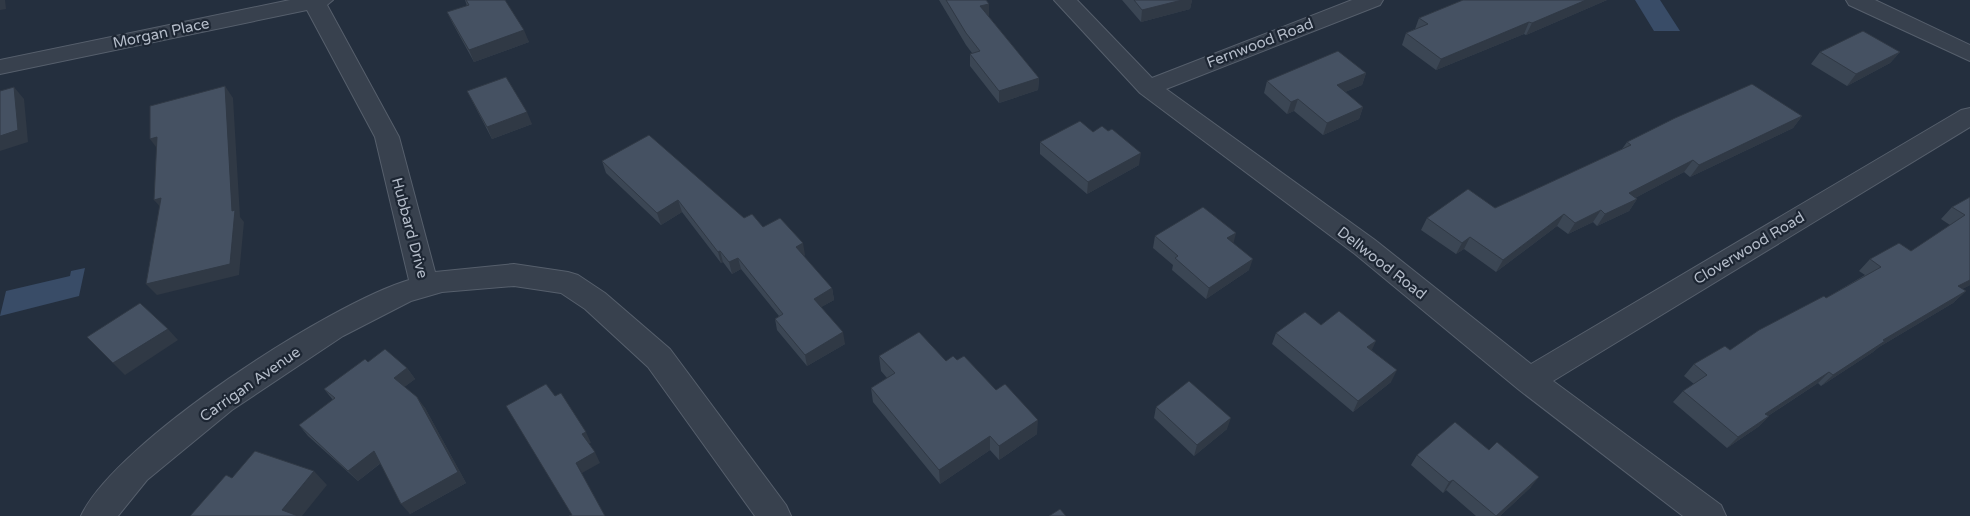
<svg xmlns="http://www.w3.org/2000/svg" width="1970" height="516" viewBox="0 0 1970 516" font-family="'Varela Round',sans-serif">
<rect width="100%" height="100%" fill="#242f3e"/>
<!-- water -->
<path fill="#394c67" d="M 1635,0 L 1660,0 L 1680,31 L 1654,31 Z
M 85,268 L 79,296 L 0,316 L 6,291 L 70,276 L 71,271 Z"/>
<g fill="none" stroke-linecap="round" stroke-linejoin="round">
<defs>
<path id="minor" d="M 290,0 L 333,0 L 327,5 L 399,137 L 435,272 L 514,264 L 568,272 L 578,275 L 605,293 L 670,349 L 786,505 L 791,516 L 755,516 L 648,367 L 585,309 L 561,293 L 514,286 L 442,292 L 411,301 L 343,336 L 232,410 L 147,480 L 118,516 L 81,516 C 115,442 331,303 409,280 L 375,137 L 307,10 L 0,74 L 0,60 Z
M 1054,0 L 1077,0 L 1152,78 L 1352,0 L 1383,0 L 1380,5 L 1166,89 L 1375,240 L 1531,364 L 1961,110 L 1970,108 L 1970,127 L 1553,381 L 1721,505 L 1726,516 L 1683,516 L 1518,389 L 1355,254 L 1140,93 Z
M 1846,0 L 1875,0 L 1970,45 L 1970,61 L 1849,5 Z"/>
</defs>
<!-- minor casing -->
<use href="#minor" stroke="#565f6c" stroke-width="2"/>
<!-- minor -->
<use href="#minor" fill="#38414e" fill-rule="evenodd"/>
</g>
<!-- wall -->
<path fill="#3b4654" d="M 465,0 L 505,0 L 529,42 L 474,62 L 453,24 L 447,12 L 467,6 Z
M 939,0 L 986,0 L 989,4 L 988,16 L 1039,78 L 1038,90 L 999,103 L 970,66 L 970,54 L 972,53 L 966,45 Z
M 1122,0 L 1192,0 L 1190,9 L 1141,22 Z
M 1463,0 L 1607,0 L 1526,35 L 1524,34 L 1436,70 L 1402,45 L 1406,33 L 1415,29 L 1419,18 Z
M 1820,52 L 1900,52 L 1890,63 L 1847,86 L 1811,64 Z
M 1366,73 L 1362,85 L 1345,92 L 1363,107 L 1359,119 L 1323,135 L 1294,111 L 1287,114 L 1264,93 L 1267,81 Z
M 467,91 L 532,124 L 492,139 Z
M 1802,116 L 1793,128 L 1690,177 L 1684,172 L 1635,198 L 1637,199 L 1629,211 L 1597,226 L 1593,222 L 1568,234 L 1557,226 L 1496,272 L 1464,249 L 1456,254 L 1421,230 L 1427,218 L 1495,208 L 1622,149 L 1627,142 Z
M 1108,131 L 1139,165 L 1087,194 L 1040,154 L 1040,142 L 1093,132 Z
M 602,161 L 744,218 L 763,227 L 805,255 L 803,256 L 832,288 L 834,300 L 821,307 L 845,344 L 807,366 L 777,330 L 775,319 L 779,316 L 741,269 L 732,274 L 723,262 L 721,263 L 682,212 L 661,225 L 606,173 Z
M 1970,197 L 1970,285 L 1962,289 L 1966,291 L 1953,303 L 1879,347 L 1873,352 L 1821,386 L 1818,383 L 1768,416 L 1769,416 L 1758,427 L 1727,448 L 1673,402 L 1683,391 L 1694,384 L 1684,376 L 1694,364 L 1730,350 L 1826,298 L 1865,275 L 1859,271 L 1870,259 L 1911,251 L 1950,225 L 1941,219 L 1952,207 Z
M 1155,236 L 1249,270 L 1206,299 L 1172,270 L 1173,265 L 1153,248 Z
M 1321,325 L 1372,350 L 1391,382 L 1353,412 L 1272,344 L 1276,333 Z
M 879,356 L 946,361 L 1037,434 L 999,460 L 990,450 L 940,484 L 873,402 L 871,388 L 887,378 L 881,371 Z
M 368,362 L 407,368 L 415,379 L 404,387 L 425,408 L 466,483 L 410,514 L 381,463 L 358,481 L 308,436 L 299,425 L 333,400 L 324,389 Z
M 1156,407 L 1227,429 L 1194,456 L 1154,418 Z
M 1417,455 L 1531,487 L 1500,516 L 1476,516 L 1446,490 L 1443,493 L 1411,465 Z"/>
<!-- shaded-wall -->
<path fill="#303945" d="M 0,0 L 5,0 L 6,9 L 0,10 Z
M 1182,0 L 1192,0 L 1190,9 L 1141,22 L 1142,10 Z
M 1586,0 L 1607,0 L 1526,35 L 1532,23 Z
M 989,4 L 989,16 L 980,18 L 980,6 Z
M 1529,22 L 1524,34 L 1436,70 L 1441,59 Z
M 524,30 L 529,42 L 474,62 L 469,50 Z
M 1900,52 L 1890,63 L 1847,86 L 1856,74 Z
M 1366,73 L 1362,85 L 1333,97 L 1337,85 Z
M 1039,78 L 1038,90 L 999,103 L 999,91 Z
M 225,86 L 233,98 L 240,217 L 244,222 L 239,275 L 157,295 L 146,284 L 232,211 Z
M 14,87 L 24,99 L 28,142 L 0,151 L 0,136 Z
M 1298,99 L 1294,111 L 1287,114 L 1291,102 Z
M 1363,107 L 1359,119 L 1323,135 L 1327,123 Z
M 527,112 L 532,124 L 492,139 L 487,127 Z
M 1802,116 L 1793,128 L 1690,177 L 1699,165 Z
M 157,137 L 159,151 L 150,139 Z
M 1141,153 L 1139,165 L 1087,194 L 1088,182 Z
M 1693,160 L 1684,172 L 1622,205 L 1629,193 Z
M 161,198 L 164,211 L 154,200 Z
M 1637,199 L 1629,211 L 1597,226 L 1605,214 Z
M 678,200 L 682,212 L 661,225 L 657,213 Z
M 1601,210 L 1593,222 L 1568,234 L 1575,223 Z
M 1564,214 L 1557,226 L 1496,272 L 1503,260 Z
M 1236,233 L 1233,245 L 1227,238 Z
M 1470,237 L 1464,249 L 1456,254 L 1462,243 Z
M 803,243 L 805,255 L 798,259 L 796,247 Z
M 720,251 L 723,262 L 721,263 L 718,252 Z
M 738,258 L 741,269 L 732,274 L 729,262 Z
M 1253,259 L 1249,270 L 1206,299 L 1209,288 Z
M 1970,280 L 1970,285 L 1945,298 L 1958,286 Z
M 832,288 L 834,300 L 816,310 L 814,299 Z
M 1966,291 L 1953,303 L 1879,347 L 1873,352 L 1821,386 L 1833,375 L 1883,340 Z
M 168,329 L 178,340 L 125,375 L 113,363 Z
M 843,332 L 845,344 L 807,366 L 805,355 Z
M 1376,341 L 1371,352 L 1367,347 Z
M 407,368 L 415,379 L 402,389 L 394,378 Z
M 1397,370 L 1391,382 L 1353,412 L 1358,401 Z
M 1829,372 L 1818,383 L 1754,425 L 1765,414 Z
M 417,397 L 425,408 L 466,483 L 410,514 L 401,504 Z
M 1769,416 L 1758,427 L 1727,448 L 1738,437 Z
M 1231,418 L 1227,429 L 1194,456 L 1197,445 Z
M 1038,420 L 1037,434 L 999,460 L 999,446 Z
M 586,432 L 591,443 L 588,444 L 582,434 Z
M 990,436 L 990,450 L 940,484 L 939,470 Z
M 374,451 L 383,461 L 358,481 L 348,471 Z
M 595,452 L 600,463 L 582,473 L 576,463 Z
M 314,471 L 327,485 L 302,516 L 288,516 L 282,510 Z
M 1539,477 L 1531,487 L 1500,516 L 1496,516 Z
M 1453,480 L 1446,490 L 1443,493 L 1449,482 Z"/>
<!-- building -->
<path fill="#455162" stroke="#303945" d="M 466,0 L 505,0 L 524,30 L 469,50 L 447,12 L 469,5 Z
M 946,0 L 986,0 L 989,4 L 980,6 L 1039,78 L 999,91 L 970,54 L 980,51 L 966,33 Z
M 1134,0 L 1182,0 L 1142,10 Z
M 1463,0 L 1586,0 L 1532,23 L 1529,22 L 1441,59 L 1406,33 L 1428,24 L 1419,18 Z
M 1863,31 L 1900,52 L 1856,74 L 1820,52 Z
M 1338,51 L 1366,73 L 1337,85 L 1363,107 L 1327,123 L 1298,99 L 1291,102 L 1267,81 Z
M 506,77 L 527,112 L 487,127 L 467,91 Z
M 1752,84 L 1802,116 L 1699,165 L 1693,160 L 1629,193 L 1637,199 L 1605,214 L 1601,210 L 1575,223 L 1564,214 L 1503,260 L 1470,237 L 1462,243 L 1427,218 L 1468,189 L 1495,208 L 1631,145 L 1627,142 L 1675,118 Z
M 225,86 L 232,211 L 235,210 L 230,264 L 146,284 L 161,198 L 154,200 L 157,137 L 150,139 L 150,106 Z
M 14,87 L 18,130 L 0,136 L 0,91 Z
M 1080,121 L 1093,132 L 1102,126 L 1108,131 L 1112,129 L 1141,153 L 1088,182 L 1040,142 Z
M 649,135 L 744,218 L 752,214 L 763,227 L 780,218 L 803,243 L 796,247 L 832,288 L 814,299 L 843,332 L 805,355 L 775,319 L 783,314 L 738,258 L 729,262 L 720,251 L 718,252 L 678,200 L 657,213 L 602,161 Z
M 1970,197 L 1970,280 L 1958,286 L 1966,291 L 1883,340 L 1885,341 L 1833,375 L 1829,372 L 1765,414 L 1769,416 L 1738,437 L 1683,391 L 1707,375 L 1694,364 L 1725,346 L 1730,350 L 1759,330 L 1824,296 L 1826,298 L 1881,267 L 1870,259 L 1899,243 L 1911,251 L 1965,215 L 1952,207 Z
M 1203,207 L 1236,233 L 1227,238 L 1253,259 L 1209,288 L 1175,258 L 1178,256 L 1155,236 Z
M 140,303 L 168,329 L 113,363 L 87,337 Z
M 1339,311 L 1376,341 L 1367,347 L 1397,370 L 1358,401 L 1276,333 L 1305,312 L 1321,325 Z
M 919,332 L 946,361 L 953,356 L 957,360 L 964,356 L 996,390 L 1005,384 L 1038,420 L 999,446 L 990,436 L 939,470 L 871,388 L 895,373 L 879,356 Z
M 385,349 L 407,368 L 394,378 L 417,397 L 458,472 L 401,504 L 374,451 L 348,471 L 299,425 L 335,398 L 324,389 L 365,359 L 368,362 Z
M 1189,381 L 1231,418 L 1197,445 L 1156,407 Z
M 546,384 L 555,396 L 561,393 L 586,432 L 582,434 L 595,452 L 576,463 L 605,516 L 569,516 L 572,515 L 506,406 Z
M 1455,422 L 1489,450 L 1497,442 L 1539,477 L 1496,516 L 1453,480 L 1449,482 L 1417,455 Z
M 255,451 L 314,471 L 282,510 L 298,516 L 190,516 L 226,475 L 232,478 Z
M 1060,509 L 1066,516 L 1049,516 Z"/>
<g text-anchor="middle" dominant-baseline="central" stroke-width="4.5" stroke-linejoin="round" paint-order="stroke">
<!-- street labels -->
<g font-size="15" fill="#b4bcc9" stroke="#1d2633">
<text transform="translate(161 33) rotate(-12)">Morgan Place</text>
<text transform="translate(1260 43) rotate(-21)">Fernwood Road</text>
<text transform="translate(410 228) rotate(75)">Hubbard Drive</text>
<text transform="translate(1749 248) rotate(-31)">Cloverwood Road</text>
<text transform="translate(1382 263) rotate(38)">Dellwood Road</text>
<text transform="translate(250 384) rotate(-35)">Carrigan Avenue</text>
</g>
</g>
</svg>
